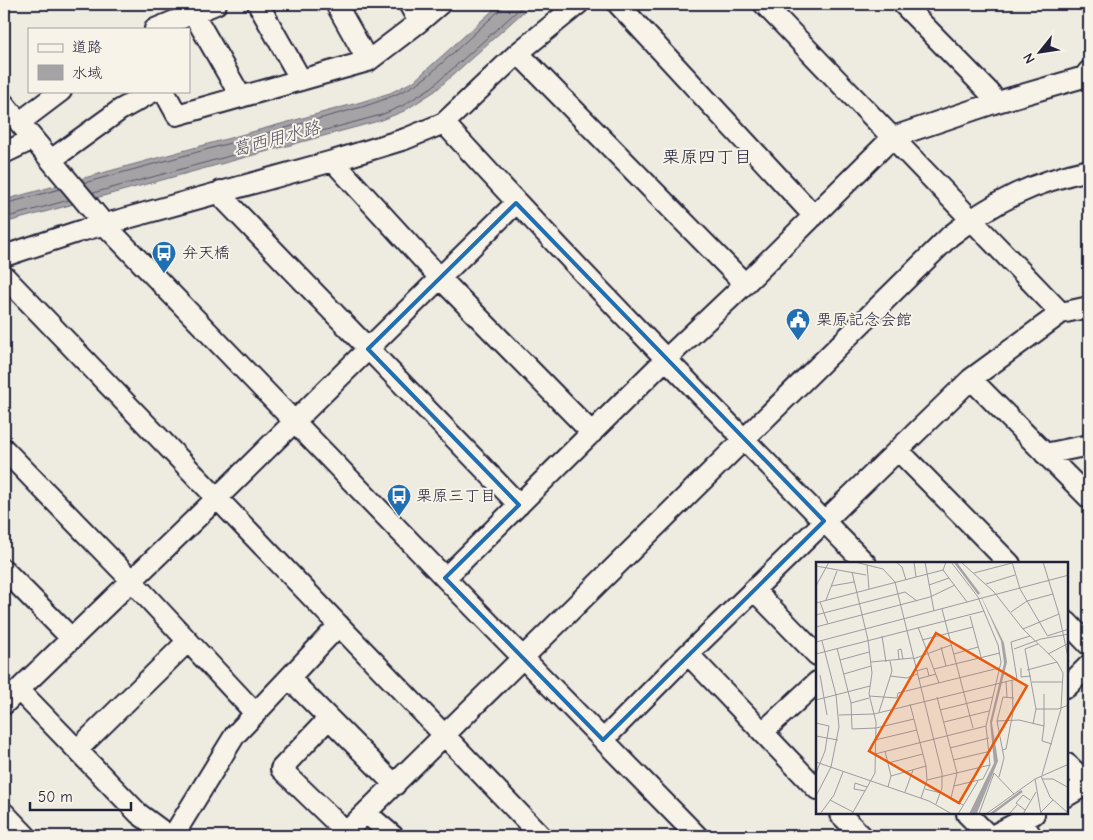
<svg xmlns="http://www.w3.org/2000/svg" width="1093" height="840" viewBox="0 0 1093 840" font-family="'Comic Neue','Klee One',sans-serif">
<rect width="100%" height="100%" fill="#eeebe1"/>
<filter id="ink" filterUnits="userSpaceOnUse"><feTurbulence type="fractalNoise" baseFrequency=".02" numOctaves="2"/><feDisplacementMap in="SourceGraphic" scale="10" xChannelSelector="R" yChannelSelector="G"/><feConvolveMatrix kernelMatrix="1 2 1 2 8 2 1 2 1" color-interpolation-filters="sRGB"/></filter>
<g filter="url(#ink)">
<!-- water -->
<path fill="#a6a3a6" stroke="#716f7b" d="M 500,4 L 532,4 L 435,91 L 404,111 L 382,120 L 4,223 L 4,200 L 361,102 L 390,93 L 414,81 Z"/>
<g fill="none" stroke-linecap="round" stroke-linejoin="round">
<!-- shore -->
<path stroke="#575666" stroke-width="1" d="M 84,183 L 362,107 C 387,99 408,91 429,75 L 501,9 L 503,4
M 93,193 L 381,115 L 402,106 L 432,87 L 525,4
M 4,204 L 60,189
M 4,218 L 69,200"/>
<defs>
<path id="minor" d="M 258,4 L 301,80
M 336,4 L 368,61
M 409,4 L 419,22
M 618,4 L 814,216
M 764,4 L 1061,313
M 903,4 L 990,93 L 994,103
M 193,13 L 241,97
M 155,29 L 216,4
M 518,53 L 745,284
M 164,91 L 177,115 L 368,61 L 419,22 L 440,4
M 4,104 L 104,224 L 445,578 L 697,836
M 20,122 L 61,91
M 444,123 C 581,274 724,419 866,564
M 4,153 L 33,139
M 51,160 L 120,110 L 154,91
M 333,161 L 440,278 L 592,433
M 221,191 L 225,200 L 519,505
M 4,256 L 77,232 L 333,161 L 405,139 L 444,123 L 518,53 L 578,4
M 4,276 L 541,836
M 971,379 L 1089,498
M 4,449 L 132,581 L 255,713
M 898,450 L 1010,564
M 1045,454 L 1089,445
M 4,570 L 72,639
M 445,578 L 666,359 L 745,284 L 893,137 L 994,103 L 1084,77 L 1089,71
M 754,590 L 817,655
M 1067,622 L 1089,645
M 688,654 L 817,789
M 289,678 L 395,785
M 1067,687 L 1089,665
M 19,690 L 139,814 L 169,836
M 4,704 L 217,498 L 516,203
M 328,719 L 281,769 L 346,832
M 763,732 L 817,682
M 603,740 L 688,654 L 971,379 L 1061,313 L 1089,307
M 78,749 L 188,641
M 1067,764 L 1088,784
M 1067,796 L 1089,783
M 4,813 L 26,836
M 366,813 L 393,836
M 840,814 L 862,836
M 967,814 L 989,836
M 1022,820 L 1031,836
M 173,836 L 235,735 L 339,625
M 342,836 L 950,236 C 994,201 1034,182 1089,170
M 992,836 L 1034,814"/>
</defs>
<!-- minor casing -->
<use href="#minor" stroke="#22223b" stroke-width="24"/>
<!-- minor -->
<use href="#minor" stroke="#f7f3e8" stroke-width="20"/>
</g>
</g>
<!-- marked area -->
<path fill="none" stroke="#1f6fb2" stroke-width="4" stroke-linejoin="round" d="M 516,203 L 824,521 L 603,740 L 445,578 L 519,505 L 368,349 Z"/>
<!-- icons -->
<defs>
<symbol id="bus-pin" viewBox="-11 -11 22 30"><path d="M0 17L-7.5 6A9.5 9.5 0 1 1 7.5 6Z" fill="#1f6fb2" stroke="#f7f3e8"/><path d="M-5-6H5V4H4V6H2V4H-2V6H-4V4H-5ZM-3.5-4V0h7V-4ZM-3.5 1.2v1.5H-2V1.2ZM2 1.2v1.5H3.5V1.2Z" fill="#fff"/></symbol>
<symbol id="civic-pin" viewBox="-11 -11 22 30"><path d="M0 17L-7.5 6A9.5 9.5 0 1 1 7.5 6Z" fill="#1f6fb2" stroke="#f7f3e8"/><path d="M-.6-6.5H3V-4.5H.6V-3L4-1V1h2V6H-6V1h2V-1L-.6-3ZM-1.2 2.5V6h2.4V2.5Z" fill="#fff"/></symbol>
</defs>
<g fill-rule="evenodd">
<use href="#bus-pin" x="150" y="239" width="28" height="38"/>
<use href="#civic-pin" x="784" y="306" width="28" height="38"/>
<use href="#bus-pin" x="385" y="482" width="28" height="38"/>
</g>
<g text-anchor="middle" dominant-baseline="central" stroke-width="4" stroke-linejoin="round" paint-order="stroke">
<!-- poi labels -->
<g font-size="16" fill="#22223b" stroke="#f7f3e8" text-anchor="start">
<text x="182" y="253">弁天橋</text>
<text x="816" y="320">栗原記念会館</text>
<text x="416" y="496">栗原三丁目</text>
</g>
<!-- water labels -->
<g font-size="18" font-style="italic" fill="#504f60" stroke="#f7f3e8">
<text transform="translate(276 139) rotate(-15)">葛西用水路</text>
</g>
<!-- neighbourhood labels -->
<g font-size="18" fill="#22223b" stroke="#f7f3e8">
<text x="707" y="157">栗原四丁目</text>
</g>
</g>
<!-- overview -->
<g transform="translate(816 562)">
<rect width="252" height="252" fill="#eeebe1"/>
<path d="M 162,28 L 188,81 L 191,100 L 176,161 L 182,199 L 161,251 L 153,252 L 178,201 L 174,160 L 188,101 L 185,79 Z" fill="#a6a3a6"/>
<path fill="none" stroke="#a6a3a6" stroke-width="2.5" d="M 139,0 L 163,32M 175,252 L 206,229"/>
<path fill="none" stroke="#9c9b9f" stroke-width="1" d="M 39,0 L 67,7 L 79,20 L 126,211 L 126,226 L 120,242M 80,0 L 86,5 L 90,18M 98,0 L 100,15M 109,0 L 118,49M 130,0 L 127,8 L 151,40M 135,0 L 162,35 L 182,83 L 185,100 L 170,164 L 174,203 L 167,217 L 138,224M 145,0 L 178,30 L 207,67 L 243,52M 196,0 L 204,27 L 231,73M 227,0 L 243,52 L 253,100M 51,3 L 53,27M 0,4 L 50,13M 36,10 L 52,78 L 56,111 L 53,132 L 60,160 L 59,211 L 36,252M 158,11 L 196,1M 170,22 L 199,13M 113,23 L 133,16M 0,24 L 13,0M 15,24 L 38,20M 10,38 L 21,9M 4,40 L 12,62M 0,41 L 127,8M 126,47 L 157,166M 195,50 L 211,39 L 237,32M 0,53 L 89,30 L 101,39M 154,54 L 165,95M 0,65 L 114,35 L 139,23M 102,65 L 123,121M 207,67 L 241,100 L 247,111 L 245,147 L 226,213M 66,74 L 70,100M 231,74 L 253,67M 106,78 L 157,65M 0,80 L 253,13M 125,85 L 130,104M 21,86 L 35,141 L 36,167 L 60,166 L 98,157M 198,87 L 225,77 L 253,72M 0,92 L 168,49M 138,92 L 162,85M 232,92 L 253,81M 97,97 L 135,83M 24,98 L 53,90M 83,98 L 82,88 L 85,87 L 87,97M 55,100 L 97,96M 205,106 L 205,115 L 215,114M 118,107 L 184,91M 211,108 L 241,100M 100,109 L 111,106 L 113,114M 28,112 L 55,104M 4,113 L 11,153M 74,114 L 91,116 L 101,112M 102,117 L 120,112M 190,119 L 191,136M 216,120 L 246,120M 53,134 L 81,136 L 82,131 L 183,106M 121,135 L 141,211 L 135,236 L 147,243M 0,138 L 54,124M 35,141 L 53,136M 94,142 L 110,204 L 111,218 L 105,236M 220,147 L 242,147 L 253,143M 124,148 L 177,135M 63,150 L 76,109 L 74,99M 23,153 L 58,152 L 201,117 L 195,80 L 214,74M 181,159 L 203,158 L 228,164 L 226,179 L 236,182M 128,160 L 173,149M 0,161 L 13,164 L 9,189 L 0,211M 217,162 L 220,147 L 209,87 L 222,82M 228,164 L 228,132M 0,174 L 22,178M 59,178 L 101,168M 134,186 L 173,176M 186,188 L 190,187 L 197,150 L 196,118M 69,189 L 75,214 L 72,225M 59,192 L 170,164M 137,198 L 175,189M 0,200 L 113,239 L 136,252M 72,201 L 107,192M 75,214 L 110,204M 225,214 L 234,235 L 253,252M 183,215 L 188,196 L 181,159 L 187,135 L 198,136M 219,217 L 225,252M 226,217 L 237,217 L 253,226M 111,218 L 174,203M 109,227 L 125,231M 49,229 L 38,227 L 39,221 L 51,225M 89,230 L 97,208M 0,234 L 15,205 L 23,165 L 20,133 L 6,79M 14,238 L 37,250M 209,248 L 200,241 L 207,233 L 214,238M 224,251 L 237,238M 4,252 L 18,233 L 27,210M 142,252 L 162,219M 163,252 L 178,211 L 198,232M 170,252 L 219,217 L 253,202M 187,252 L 194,251 L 201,243M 207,252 L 220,230"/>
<path fill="#e8590c" fill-opacity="0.15" stroke="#e8590c" stroke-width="2.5" d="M 120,71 L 211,124 L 143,241 L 53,189 Z"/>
<rect width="252" height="252" fill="none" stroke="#22223b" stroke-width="2.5"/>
</g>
<!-- margin -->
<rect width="1093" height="840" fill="none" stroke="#f7f3e8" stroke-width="20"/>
<rect x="10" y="10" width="1073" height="820" fill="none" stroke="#22223b" stroke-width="2" filter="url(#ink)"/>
<!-- legend -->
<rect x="28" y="28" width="162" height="65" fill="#f7f3e8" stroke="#a29fa3"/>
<rect x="38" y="44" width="25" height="8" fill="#f7f3e8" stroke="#a29fa3"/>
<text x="72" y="52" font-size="15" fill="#22223b">道路</text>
<rect x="38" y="65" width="25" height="15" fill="#a6a3a6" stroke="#a29fa3"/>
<text x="72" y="78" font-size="15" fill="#22223b">水域</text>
<!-- north arrow -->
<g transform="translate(1040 52) rotate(240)" stroke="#f7f3e8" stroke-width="4" paint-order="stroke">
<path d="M0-4L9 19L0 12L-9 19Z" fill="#22223b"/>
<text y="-8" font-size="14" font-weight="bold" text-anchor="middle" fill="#22223b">N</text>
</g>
<!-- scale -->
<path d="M30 802v8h101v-8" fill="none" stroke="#22223b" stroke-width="2.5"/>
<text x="38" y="802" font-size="15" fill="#22223b" stroke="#f7f3e8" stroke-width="4" paint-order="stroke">50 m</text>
</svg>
